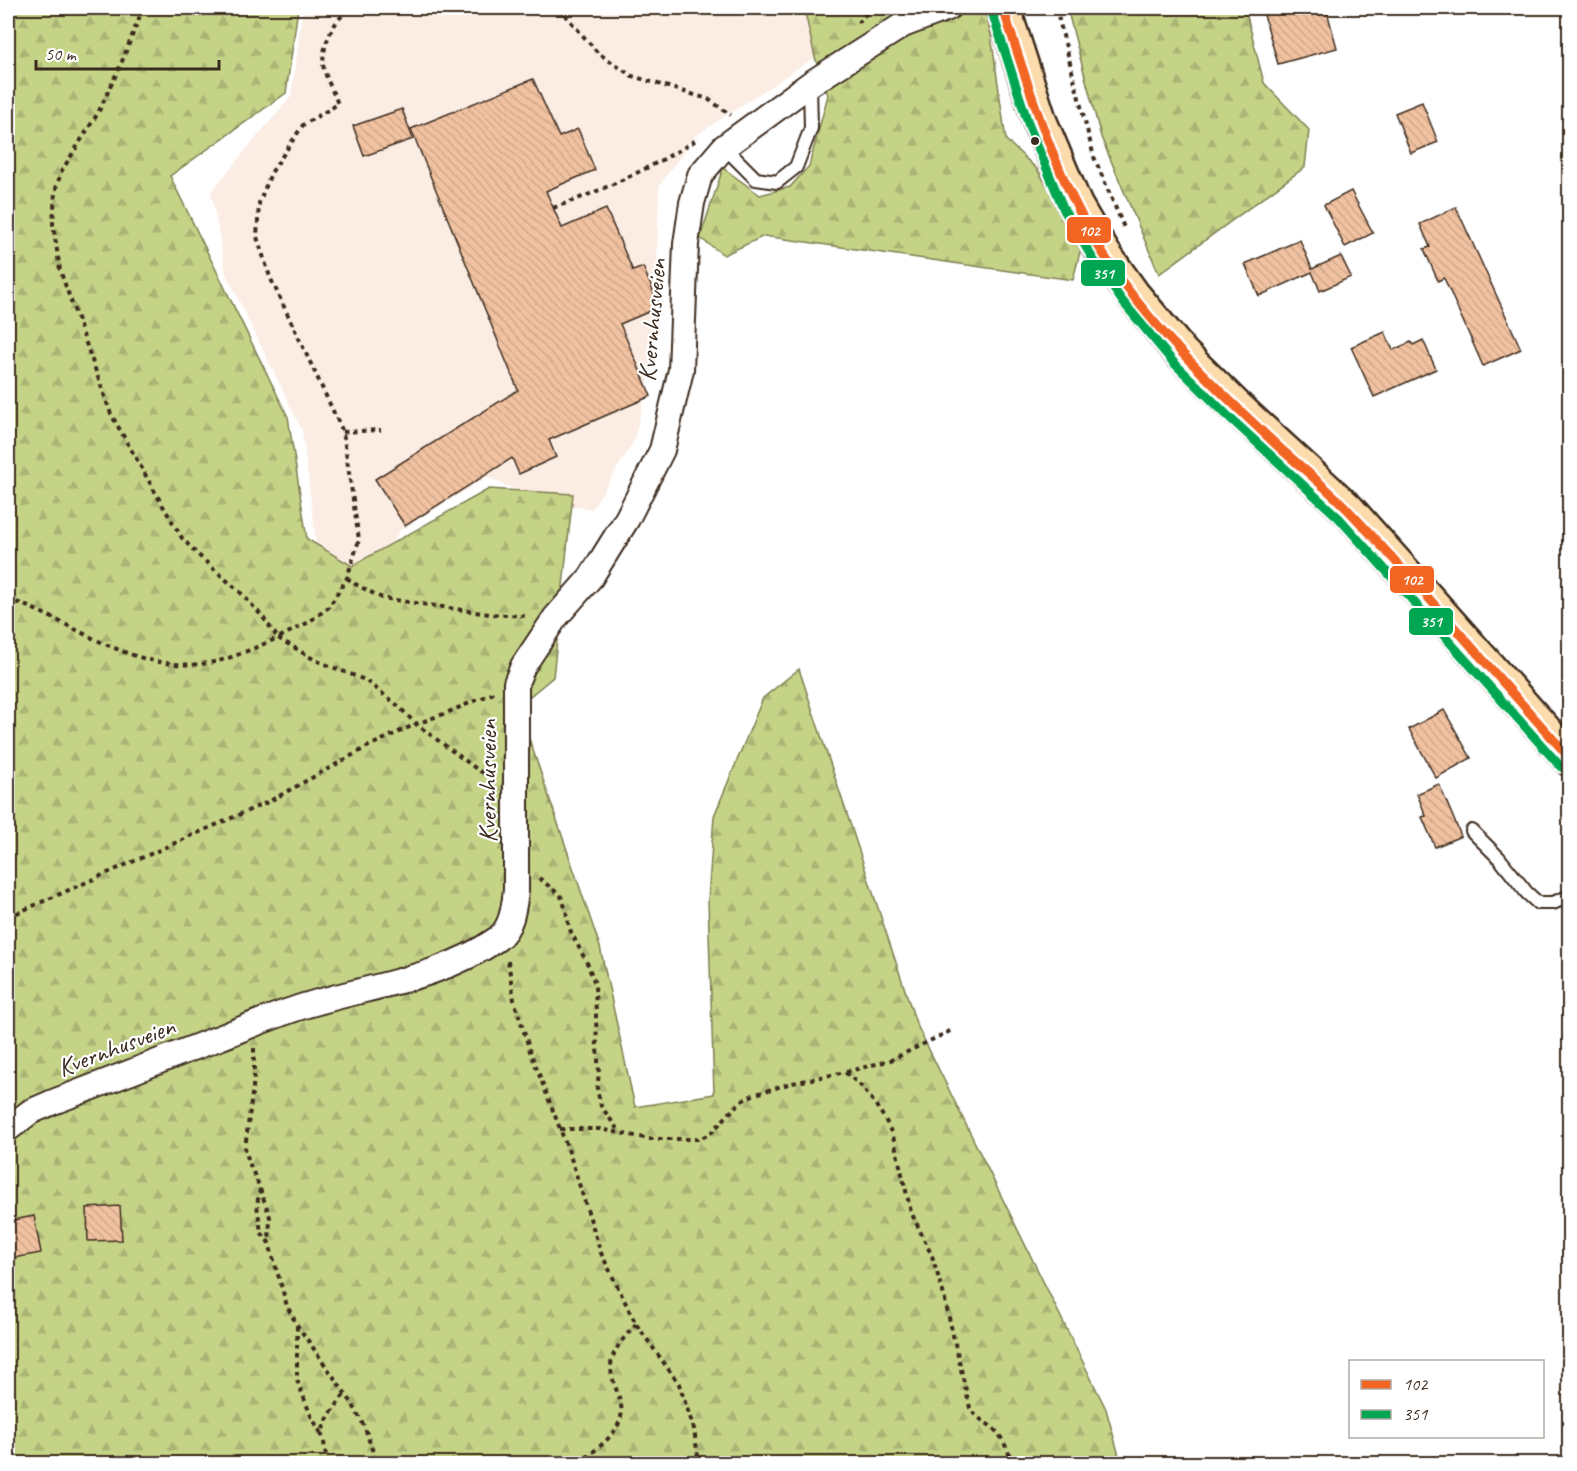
<svg xmlns="http://www.w3.org/2000/svg" width="1577" height="1471" viewBox="0 0 1577 1471" font-family="Caveat,sans-serif">
<defs>
<pattern id="forest-firs" width="22" height="20" patternUnits="userSpaceOnUse" patternTransform="scale(1.5)"><rect width="22" height="20" fill="#c5d387"/><path d="M5 1l3.5 6h-7zM16 11l3.5 6h-7z" fill="#aab574"/></pattern>
<pattern id="building-back-hatch" width="6" height="6" patternUnits="userSpaceOnUse" patternTransform="scale(1.5)"><rect width="6" height="6" fill="#f1c2a1"/><path d="M-1 5l2 2M0 0l6 6M5-1l2 2" fill="none" stroke="#d0a78a"/></pattern>
</defs>
<rect width="100%" height="100%" fill="#fff"/>
<filter id="ink" filterUnits="userSpaceOnUse"><feTurbulence type="fractalNoise" baseFrequency=".0167" numOctaves="2"/><feDisplacementMap in="SourceGraphic" scale="12" xChannelSelector="R" yChannelSelector="G"/><feConvolveMatrix kernelMatrix="1 2 1 2 8 2 1 2 1" color-interpolation-filters="sRGB"/></filter>
<g filter="url(#ink)">
<!-- built -->
<path fill="#fbede3" d="M 303,8 L 804,8 L 815,57 L 695,136 L 659,186 L 654,358 L 634,441 L 592,509 L 538,500 L 487,477 L 400,530 L 376,569 L 321,581 L 302,430 L 226,274 L 211,192 L 291,96 Z"/>
<!-- forest -->
<path fill="url(#forest-firs)" stroke="#807e52" stroke-width="1.5" d="M 8,8 L 298,8 L 286,93 L 170,176 L 288,417 L 307,539 L 352,566 L 489,489 L 573,494 L 553,677 L 518,706 L 600,947 L 635,1107 L 714,1094 L 708,900 L 714,816 L 763,698 L 799,669 L 916,1023 L 1106,1409 L 1121,1463 L 8,1463 Z
M 804,8 L 984,8 L 991,35 L 1006,140 L 1037,169 L 1082,244 L 1073,280 L 764,236 L 724,255 L 700,238 L 723,168 L 760,195 L 790,187 L 809,166 L 828,95 L 815,57 Z
M 1067,8 L 1245,8 L 1264,83 L 1309,130 L 1305,167 L 1159,274 L 1101,137 Z"/>
<!-- building -->
<path fill="url(#building-back-hatch)" stroke="#3b2a1e" stroke-width="1.5" d="M 1262,8 L 1326,8 L 1337,48 L 1278,64 Z
M 533,79 L 559,137 L 578,129 L 595,170 L 546,191 L 562,228 L 606,209 L 633,271 L 643,267 L 660,307 L 620,324 L 651,396 L 549,440 L 556,457 L 519,474 L 512,458 L 405,526 L 375,479 L 518,390 L 411,129 Z
M 1422,102 L 1438,142 L 1411,153 L 1395,113 Z
M 402,109 L 413,139 L 364,156 L 353,126 Z
M 1351,191 L 1373,233 L 1345,247 L 1324,205 Z
M 1456,207 L 1521,349 L 1483,366 L 1444,278 L 1438,281 L 1424,249 L 1430,247 L 1420,224 Z
M 1300,240 L 1312,269 L 1341,256 L 1351,277 L 1320,291 L 1312,272 L 1259,296 L 1245,264 Z
M 1385,332 L 1393,350 L 1411,342 L 1413,345 L 1423,340 L 1436,369 L 1374,397 L 1351,347 Z
M 1444,710 L 1471,758 L 1436,778 L 1409,729 Z
M 1439,784 L 1461,836 L 1435,847 L 1422,817 L 1426,816 L 1417,794 Z
M 120,1206 L 122,1240 L 88,1241 L 87,1208 Z
M 34,1216 L 41,1253 L 13,1258 L 8,1221 Z"/>
<g fill="none" stroke-linecap="round" stroke-linejoin="round">
<defs>
<path id="lane" d="M 724,147 L 756,179 L 777,182 L 796,167 L 811,128 L 810,84
M 1472,831 L 1499,858 L 1527,893 L 1538,903 L 1553,903 L 1570,896"/>
<path id="street" d="M 8,1129 L 30,1112 L 53,1102 C 109,1081 164,1059 219,1038 C 247,1027 275,1015 304,1006 C 368,986 441,979 497,939 C 512,928 514,907 516,890 L 516,683 L 523,666 L 555,618 L 591,577 L 627,519 L 662,450 L 681,370 L 686,244 L 692,203 L 700,175 L 724,147 L 810,84 L 903,25 L 948,8"/>
<path id="primary" d="M 1003,8 L 1040,122 L 1075,205 L 1103,253 L 1133,295 L 1182,354 L 1236,407 L 1348,510 L 1570,759"/>
</defs>
<!-- lane casing -->
<use href="#lane" stroke="#3b2a1e" stroke-width="16"/>
<!-- street casing -->
<use href="#street" stroke="#3b2a1e" stroke-width="28"/>
<!-- primary casing -->
<use href="#primary" stroke="#3b2a1e" stroke-width="38"/>
<!-- path -->
<path stroke="#3b2a1e" stroke-width="4" stroke-dasharray="4.5 4.5" stroke-linecap="butt" d="M 143,8 L 121,64 L 98,113 L 61,172 L 55,192 L 53,224 L 60,270 L 111,414 L 163,506 L 182,538 L 197,554 L 240,592 L 262,616 L 278,638 L 309,622 L 329,607 L 347,578 L 359,540 L 343,432 L 270,277 L 257,237 L 259,203 L 271,173 L 303,125 L 338,104 C 334,94 324,74 323,64 C 323,43 334,18 352,8
M 559,8 L 598,53 L 632,76 L 708,99 L 731,115
M 1056,8 L 1094,157 L 1125,230
M 858,23 L 871,8
M 553,208 C 604,190 651,168 696,140
M 343,432 L 381,430
M 347,578 L 355,584 L 382,598 L 489,614 L 528,616
M 8,599 C 77,622 134,677 214,662 C 236,657 258,646 278,638 L 315,660 L 365,680 L 396,704 L 416,724 L 478,770 L 491,777
M 539,878 L 561,896 L 566,910 L 569,928 L 588,965 L 595,984 L 597,1048 L 599,1073 L 597,1089 L 601,1106 L 620,1133
M 8,917 L 270,801 L 369,746 L 416,724 L 441,715 L 494,693
M 508,961 L 514,1000 L 530,1051 L 569,1152 L 601,1253 L 636,1324 L 679,1384 L 694,1429 L 699,1464
M 254,1048 L 254,1079 L 245,1148 L 249,1163 L 260,1188 L 257,1205 L 261,1232 L 269,1243 L 287,1306 L 297,1325 L 352,1403 L 365,1428 L 377,1464
M 846,1072 L 891,1060 L 954,1029
M 560,1129 L 600,1129 L 650,1139 L 700,1139 L 712,1132 L 740,1102 L 753,1095 L 788,1084 L 845,1072 L 860,1085 L 873,1101 L 885,1119 L 893,1136 L 911,1212 L 932,1256 L 943,1292 L 970,1408 C 976,1419 986,1421 995,1430 C 1004,1439 1008,1452 1013,1464
M 260,1189 L 270,1217 L 269,1242
M 297,1326 L 297,1380 L 311,1416 L 321,1433
M 327,1464 L 324,1442 L 321,1433 L 329,1416 L 346,1392
M 579,1464 C 592,1451 612,1440 619,1423 C 629,1401 606,1382 612,1359 C 616,1346 627,1334 636,1324"/>
<!-- lane -->
<use href="#lane" stroke="#fff" stroke-width="12"/>
<!-- street -->
<use href="#street" stroke="#fff" stroke-width="24"/>
<!-- primary -->
<use href="#primary" stroke="#fcdcac" stroke-width="33"/>
<defs>
<path id="bus-1" d="M 1003,8 C 1030,92 1055,176 1102,252 C 1150,328 1217,389 1282,450 C 1305,470 1329,490 1349,511 C 1425,591 1496,676 1570,758"/>
<path id="bus-2" d="M 992,12 L 1029,126 L 1064,210 L 1093,259 L 1123,302 L 1174,363 L 1228,416 L 1339,518 L 1561,767"/>
</defs>
<!-- bus-1 casing -->
<use href="#bus-1" stroke="#fff" stroke-width="14"/>
<!-- bus-2 casing -->
<use href="#bus-2" stroke="#fff" stroke-width="14"/>
<!-- bus-1 -->
<use href="#bus-1" stroke="#f26522" stroke-width="9"/>
<!-- bus-2 -->
<use href="#bus-2" stroke="#00a651" stroke-width="9"/>
</g>
</g>
<!-- markers -->
<circle fill="#3b2a1e" stroke="#fff" stroke-width="2" cx="1035" cy="141" r="5"/>
<g text-anchor="middle" dominant-baseline="central" stroke-width="4.5" stroke-linejoin="round" paint-order="stroke">
<!-- street labels -->
<g font-size="26" fill="#3b2a1e" stroke="#fff">
<text transform="translate(652 320) rotate(-85)">Kvernhusveien</text>
<text transform="translate(487 781) rotate(-90)">Kvernhusveien</text>
<text transform="translate(116 1047) rotate(-21)">Kvernhusveien</text>
</g>
</g>
<g stroke="#fff" stroke-width="2">
<rect x="1066" y="216" width="46" height="28" rx="6" fill="#f26522"/>
<rect x="1080" y="259" width="46" height="28" rx="6" fill="#00a651"/>
<rect x="1389" y="565" width="46" height="29" rx="6" fill="#f26522"/>
<rect x="1408" y="607" width="46" height="29" rx="6" fill="#00a651"/>
</g>
<g font-size="16" text-anchor="middle" font-weight="bold" fill="#fff">
<text x="1089" y="236">102</text>
<text x="1103" y="279">351</text>
<text x="1412" y="585">102</text>
<text x="1431" y="627">351</text>
</g>
<!-- margin -->
<rect width="1577" height="1471" fill="none" stroke="#fff" stroke-width="30"/>
<rect x="15" y="15" width="1547" height="1441" fill="none" stroke="#3b2a1e" stroke-width="2" filter="url(#ink)"/>
<!-- legend -->
<rect x="1349" y="1360" width="195" height="78" fill="#ffffff" stroke="#b1aaa5" stroke-width="1.5"/>
<rect x="1361" y="1380" width="30" height="9" fill="#f26522" stroke="#b1aaa5" stroke-width="1.5"/>
<text x="1403" y="1390" font-size="18" fill="#3b2a1e">102</text>
<rect x="1361" y="1410" width="30" height="9" fill="#00a651" stroke="#b1aaa5" stroke-width="1.5"/>
<text x="1403" y="1420" font-size="18" fill="#3b2a1e">351</text>
<!-- scale -->
<path d="M36 60v9h183v-9" fill="none" stroke="#3b2a1e" stroke-width="3"/>
<text x="45" y="60" font-size="18" fill="#3b2a1e" stroke="#ffffff" stroke-width="4.5" paint-order="stroke">50 m</text>
</svg>
